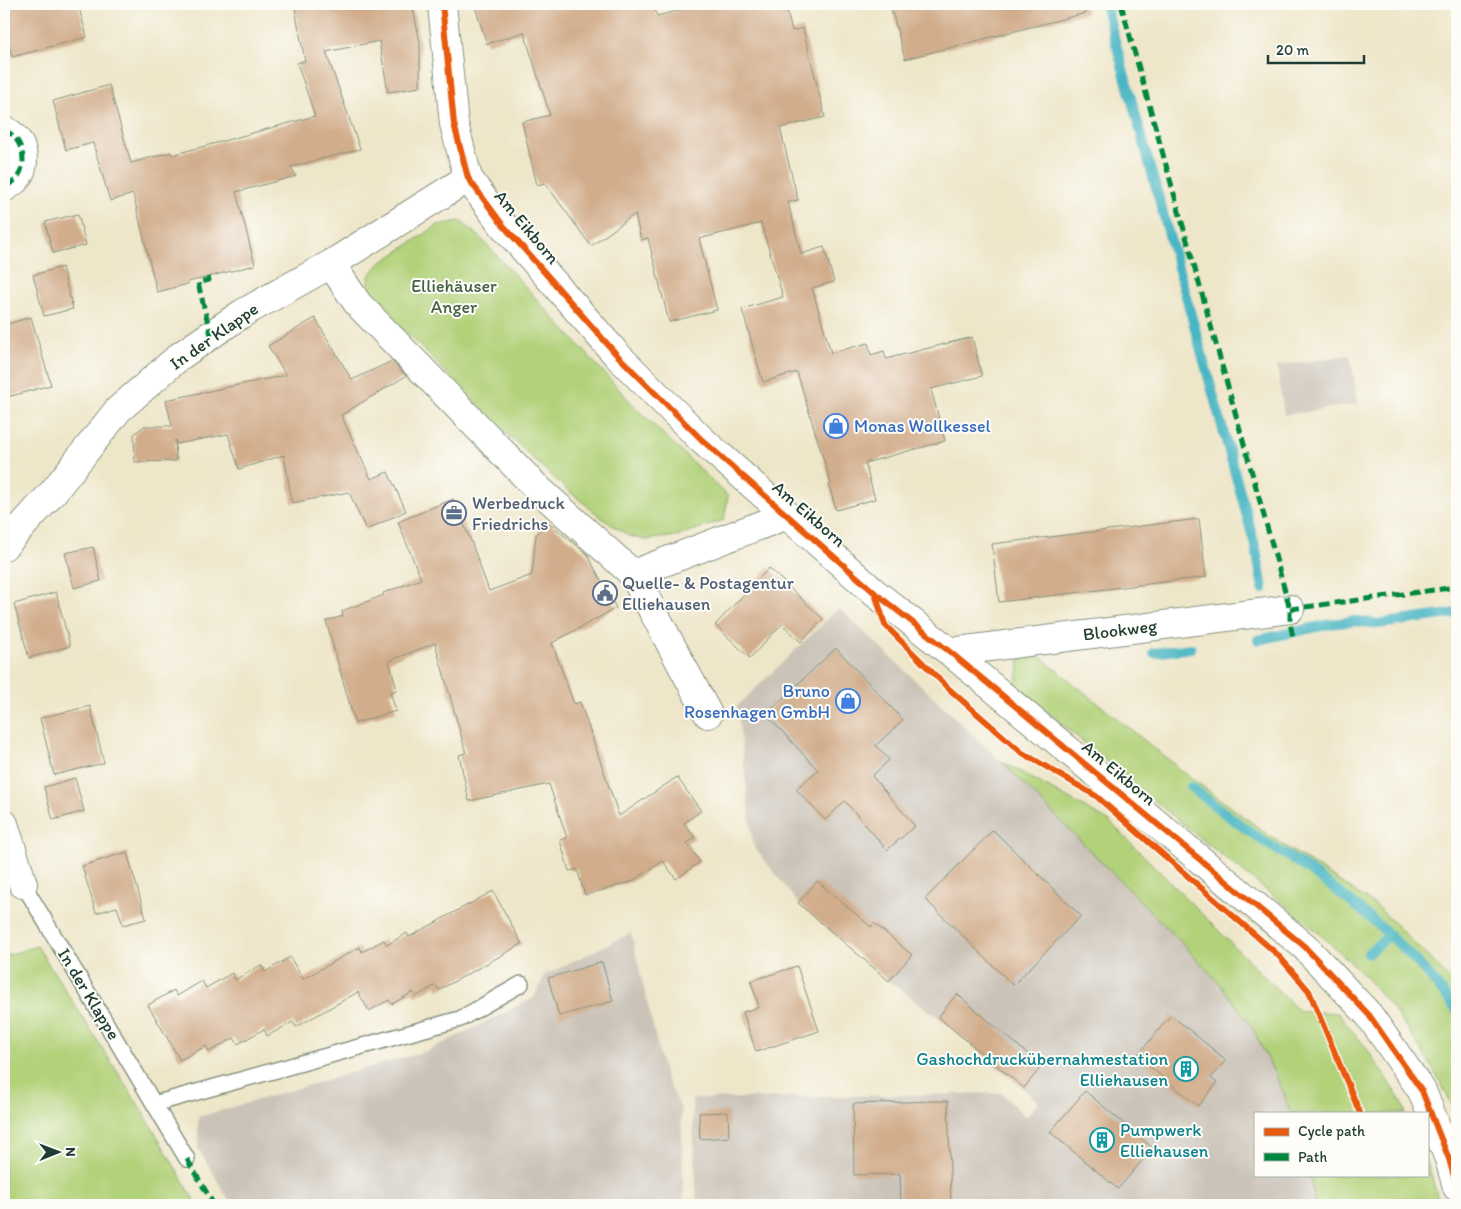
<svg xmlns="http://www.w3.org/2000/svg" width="1461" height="1209" viewBox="0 0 1461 1209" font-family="Itim,sans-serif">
<rect width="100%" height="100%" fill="#fdfcf7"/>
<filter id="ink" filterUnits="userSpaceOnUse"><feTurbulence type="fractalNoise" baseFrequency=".02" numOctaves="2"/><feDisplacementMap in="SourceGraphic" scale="10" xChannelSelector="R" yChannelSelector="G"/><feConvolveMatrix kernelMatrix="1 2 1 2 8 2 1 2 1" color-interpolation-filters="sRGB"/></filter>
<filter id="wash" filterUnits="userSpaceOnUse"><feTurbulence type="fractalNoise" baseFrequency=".0096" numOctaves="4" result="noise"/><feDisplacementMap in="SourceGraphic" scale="20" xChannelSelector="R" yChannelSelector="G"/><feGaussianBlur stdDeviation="1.12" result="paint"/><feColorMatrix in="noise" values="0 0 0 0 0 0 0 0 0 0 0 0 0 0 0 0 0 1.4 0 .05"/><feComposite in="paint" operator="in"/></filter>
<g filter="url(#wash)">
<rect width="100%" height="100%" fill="#eee6c9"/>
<!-- industrial -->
<path fill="#cbc3b8" d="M 1350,355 L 1358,404 L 1284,415 L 1277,366 Z
M 839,608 L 1001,761 L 1180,941 L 1219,983 L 1251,1025 L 1284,1093 L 1290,1113 L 1255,1113 L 1255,1175 L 1310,1175 L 1316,1205 L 697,1205 L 692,1099 L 1001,1093 L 1026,1117 L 1039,1102 L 938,1017 L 889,981 L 798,903 L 753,845 L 737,706 Z
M 631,933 L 664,1074 L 681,1109 L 684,1205 L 232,1205 L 198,1148 L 198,1117 L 427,1051 L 534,998 L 545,975 Z"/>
<!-- green -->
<path fill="#b2d27a" stroke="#688857" d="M 460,221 L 479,236 L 638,410 L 728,496 L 724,520 L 677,536 L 645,540 L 629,536 L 607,522 L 564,487 L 495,423 L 369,294 L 369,276 L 379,264 L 438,225 Z
M 1038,655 L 1190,777 L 1271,837 L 1377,906 L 1451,980 L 1457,988 L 1457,1117 C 1433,1060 1389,997 1343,955 C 1298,913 1247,876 1199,837 C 1138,788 1077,737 1016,686 L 1020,659 Z
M 1001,761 L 1110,822 L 1299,1011 L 1338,1013 L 1367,1049 L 1402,1103 L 1406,1113 L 1290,1113 L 1284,1093 L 1251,1025 L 1219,983 L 1180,941 Z
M 37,946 L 143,1112 L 197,1205 L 4,1205 L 4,956 Z
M 1427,1161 L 1440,1205 L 1316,1205 L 1310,1175 L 1427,1175 Z"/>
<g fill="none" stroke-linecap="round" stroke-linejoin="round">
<!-- stream -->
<path stroke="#49b6c3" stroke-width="10" d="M 1105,4 L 1256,549 L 1263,589
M 1258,640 L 1330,624 L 1355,621 L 1378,624 L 1457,613
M 1154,653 L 1191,648
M 1191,787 C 1210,802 1229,817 1249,831 C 1266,844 1285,854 1303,866 C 1361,907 1416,953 1457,1011
M 1368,953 L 1390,935"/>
</g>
<g id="blocks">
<!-- building -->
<path fill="#d1ad8c" d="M 4,4 L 78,4 L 87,37 L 12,57 L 4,25 Z
M 294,4 L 412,4 L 420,42 L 420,87 L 388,92 L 379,41 L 326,52 L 360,149 L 291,167 L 296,176 L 236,192 L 255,265 L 188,282 L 188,284 L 157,292 L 133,194 L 110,201 L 93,143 L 66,150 L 53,101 L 109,85 L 131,163 L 171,152 L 172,155 L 315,116 L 297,63 L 305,61 Z
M 474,4 L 653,4 L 657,16 L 706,4 L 785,4 L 792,31 L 803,28 L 825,117 L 780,128 L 798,200 L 788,202 L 801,254 L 824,247 L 834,282 L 812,288 L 831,353 L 868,343 L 871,355 L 884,351 L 886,359 L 972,337 L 982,376 L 931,389 L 945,441 L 865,463 L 875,499 L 836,510 L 829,485 L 831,484 L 797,372 L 763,382 L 742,309 L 783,297 L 761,223 L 699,239 L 717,310 L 669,322 L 648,238 L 641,240 L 635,214 L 591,246 L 545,183 L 537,185 L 522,122 L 550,115 L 524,32 L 487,44 Z
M 922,4 L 1085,4 L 1086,13 L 905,59 L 892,11 Z
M 78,214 L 86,245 L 53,253 L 45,222 Z
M 62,267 L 73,309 L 44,316 L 33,275 Z
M 31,317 L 51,385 L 4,398 L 4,325 Z
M 315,318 L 352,380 L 392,361 L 406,376 L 341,415 L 371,479 L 388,472 L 406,511 L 366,530 L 349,492 L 292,503 L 284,455 L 239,469 L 228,434 L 176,444 L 175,440 L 176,461 L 135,462 L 134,434 L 144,426 L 172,426 L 166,400 L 286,375 L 268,346 Z
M 453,499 L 471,541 L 489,591 L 532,575 L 536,535 L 547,521 L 587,554 L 616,608 L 552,643 L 574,704 L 580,702 L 619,816 L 677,777 L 701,811 L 684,823 L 695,838 L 687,843 L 700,862 L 676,879 L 663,861 L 631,882 L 585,895 L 577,869 L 569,871 L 560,840 L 567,838 L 549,784 L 469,801 L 459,755 L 466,753 L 435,643 L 389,661 L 397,690 L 390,692 L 396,711 L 355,723 L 326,621 L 343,616 L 342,611 L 384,595 L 383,593 L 421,579 L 398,522 Z
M 1199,519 L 1206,577 L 999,602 L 992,544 Z
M 93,547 L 101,581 L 74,588 L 65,553 Z
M 769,568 L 823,619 L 801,642 L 782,624 L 750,658 L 715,625 Z
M 56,592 L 70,646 L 29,658 L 14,604 Z
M 836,648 L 903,720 L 876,745 L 889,760 L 872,776 L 915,826 L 887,850 L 845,801 L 825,820 L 796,789 L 818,770 L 766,714 Z
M 90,706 L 104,763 L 54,775 L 40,718 Z
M 75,778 L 84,811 L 53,820 L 44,787 Z
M 993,830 L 1081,916 L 1013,985 L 925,899 Z
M 127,852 L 146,919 L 123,925 L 117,907 L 96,913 L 82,866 Z
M 817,881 L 871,927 L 874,923 L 912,955 L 889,981 L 798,903 Z
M 493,891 L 522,944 L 439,990 L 436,985 L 415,997 L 413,992 L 392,1004 L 389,1000 L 369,1011 L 358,992 L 296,1027 L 293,1022 L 267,1036 L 264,1029 L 238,1044 L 234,1038 L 209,1052 L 206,1046 L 180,1060 L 148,1005 L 174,990 L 177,996 L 202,981 L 206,988 L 232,973 L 235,980 L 261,965 L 265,972 L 290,957 L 303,979 L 360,947 L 362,952 L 384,940 L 387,945 L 407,933 L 409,937 Z
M 602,962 L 613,1001 L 559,1016 L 548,978 Z
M 797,966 L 819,1031 L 756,1052 L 743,1012 L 759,1007 L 751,981 Z
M 957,994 L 1042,1066 L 1024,1088 L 938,1017 Z
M 1171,1015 L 1226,1060 L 1211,1078 L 1217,1083 L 1198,1106 L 1137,1056 Z
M 1085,1091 L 1153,1148 L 1118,1189 L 1050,1132 Z
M 933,1101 L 948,1101 L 951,1205 L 901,1205 L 900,1174 L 854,1175 L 853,1104 Z
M 728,1112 L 729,1137 L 700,1139 L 699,1113 Z"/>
</g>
</g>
<g filter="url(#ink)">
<use href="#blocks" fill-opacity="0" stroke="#86927e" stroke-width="1"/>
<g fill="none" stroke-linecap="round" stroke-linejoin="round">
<defs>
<path id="service" d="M 23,884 L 187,1159
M 154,1104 L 460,1019 L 521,984"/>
<path id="minor" d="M 4,130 C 22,137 29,162 17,178 C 14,182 8,185 4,188
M 331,264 L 358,304 L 536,487 L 633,574 L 787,515
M 4,546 L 54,491 L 118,410 L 180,356 L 243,313 L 331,264 L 468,178
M 633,574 L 708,714
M 950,652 L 1290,609
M 4,824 L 23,884"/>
<path id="tertiary" d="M 442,4 L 454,124 L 468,178 L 502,224 L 617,355 L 702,440 L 875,593 L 950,652 L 1304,946 L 1369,1015 L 1422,1091 L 1449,1159 L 1457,1187"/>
</defs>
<!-- service casing -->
<use href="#service" stroke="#86927e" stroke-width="18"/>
<!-- minor casing -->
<use href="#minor" stroke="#86927e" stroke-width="30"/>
<!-- tertiary casing -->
<use href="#tertiary" stroke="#86927e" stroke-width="30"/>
<!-- service -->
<use href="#service" stroke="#fff" stroke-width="15"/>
<!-- minor -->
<use href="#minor" stroke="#fff" stroke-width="28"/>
<!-- tertiary -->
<use href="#tertiary" stroke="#fff" stroke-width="28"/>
<!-- quiet -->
<path stroke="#00873e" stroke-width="5" stroke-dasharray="10 5" stroke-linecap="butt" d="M 1121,4 L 1290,609 L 1290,623 L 1293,637
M 4,130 C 22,137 29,162 17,178 C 14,182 8,185 4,188
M 208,277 L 209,280 L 198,283 L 211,335
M 1290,609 L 1457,587
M 187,1159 L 214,1205"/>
<defs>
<path id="cycleway" d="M 442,4 L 454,124 L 468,178 L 502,224 L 617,355 L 702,440 L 875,593 L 950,652 L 1304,946 L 1369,1015 L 1422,1091 L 1449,1159 L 1457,1187
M 875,593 L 885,625 L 949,689 L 1021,752 L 1096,796 L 1278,955 L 1309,991 L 1360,1113"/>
</defs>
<!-- cycleway casing -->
<use href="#cycleway" stroke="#fdfcf7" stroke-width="9"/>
<!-- cycleway -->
<use href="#cycleway" stroke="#e8590c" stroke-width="6"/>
</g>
</g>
<!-- icons -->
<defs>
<symbol id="shop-ring" viewBox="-11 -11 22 22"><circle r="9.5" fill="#fdfcf7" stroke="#3f7fe0" stroke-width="1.5"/><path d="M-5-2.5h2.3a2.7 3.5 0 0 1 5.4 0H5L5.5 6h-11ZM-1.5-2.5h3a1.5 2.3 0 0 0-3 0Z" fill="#3f7fe0"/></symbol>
<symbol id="office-ring" viewBox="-11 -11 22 22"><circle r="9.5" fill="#fdfcf7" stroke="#5c6f8a" stroke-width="1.5"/><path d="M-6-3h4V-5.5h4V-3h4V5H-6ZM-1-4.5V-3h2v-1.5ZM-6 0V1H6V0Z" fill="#5c6f8a"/></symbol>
<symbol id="civic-ring" viewBox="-11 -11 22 22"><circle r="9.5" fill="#fdfcf7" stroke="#5c6f8a" stroke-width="1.5"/><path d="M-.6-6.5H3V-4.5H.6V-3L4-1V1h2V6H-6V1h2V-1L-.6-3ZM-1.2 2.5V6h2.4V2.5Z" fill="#5c6f8a"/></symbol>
<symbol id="building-ring" viewBox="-11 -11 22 22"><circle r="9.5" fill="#fdfcf7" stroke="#0f9aa8" stroke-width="1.5"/><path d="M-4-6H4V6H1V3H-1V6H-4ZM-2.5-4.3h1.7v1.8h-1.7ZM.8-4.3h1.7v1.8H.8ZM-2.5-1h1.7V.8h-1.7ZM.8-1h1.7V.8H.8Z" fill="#0f9aa8"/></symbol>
</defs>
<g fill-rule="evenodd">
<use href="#shop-ring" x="822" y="412" width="28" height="28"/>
<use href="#office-ring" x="440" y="499" width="28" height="28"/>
<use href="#civic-ring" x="591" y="579" width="28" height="28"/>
<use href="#shop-ring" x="834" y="687" width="28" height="28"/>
<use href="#building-ring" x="1172" y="1055" width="28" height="28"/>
<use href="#building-ring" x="1088" y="1126" width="28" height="28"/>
</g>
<g text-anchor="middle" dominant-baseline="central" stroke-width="4" stroke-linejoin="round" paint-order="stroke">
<!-- street labels -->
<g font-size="18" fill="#1f3d34" stroke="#fdfcf7">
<text transform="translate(527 227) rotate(50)">Am Eikborn</text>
<text transform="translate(214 336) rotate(-35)">In der Klappe</text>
<text transform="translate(809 514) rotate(41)">Am Eikborn</text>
<text transform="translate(1120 630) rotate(-7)">Blookweg</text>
<text transform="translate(1119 773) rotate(40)">Am Eikborn</text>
<text transform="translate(89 994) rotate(59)">In der Klappe</text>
</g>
<!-- park labels -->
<g font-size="18" fill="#446246" stroke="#fdfcf7">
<text x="454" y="286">Elliehäuser<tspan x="454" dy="21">Anger</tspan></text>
</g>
<!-- shop labels -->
<g font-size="18" fill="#366cbe" stroke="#fdfcf7" text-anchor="start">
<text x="854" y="426">Monas Wollkessel</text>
<text x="830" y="691" text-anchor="end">Bruno<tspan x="830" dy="21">Rosenhagen GmbH</tspan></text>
</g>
<!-- service labels -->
<g font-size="18" fill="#4e5e75" stroke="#fdfcf7" text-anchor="start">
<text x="472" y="503">Werbedruck<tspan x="472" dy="21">Friedrichs</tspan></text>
<text x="622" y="583">Quelle- &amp; Postagentur<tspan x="622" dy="21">Elliehausen</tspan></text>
</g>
<!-- culture labels -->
<g font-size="18" fill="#0d838f" stroke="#fdfcf7" text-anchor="end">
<text x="1168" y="1059">Gashochdruckübernahmestation<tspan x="1168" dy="21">Elliehausen</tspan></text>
<text x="1120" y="1130" text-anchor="start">Pumpwerk<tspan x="1120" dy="21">Elliehausen</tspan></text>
</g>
</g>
<!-- margin -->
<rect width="1461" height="1209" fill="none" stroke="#fdfcf7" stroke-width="20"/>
<!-- legend -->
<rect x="1254" y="1112" width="175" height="65" fill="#fdfcf7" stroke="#a4b0a9"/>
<rect x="1264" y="1128" width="25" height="8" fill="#e8590c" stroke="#a4b0a9"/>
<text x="1298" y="1136" font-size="15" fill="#1f3d34">Cycle path</text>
<rect x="1264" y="1153" width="25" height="8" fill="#00873e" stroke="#a4b0a9"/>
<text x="1298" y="1162" font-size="15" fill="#1f3d34">Path</text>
<!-- north arrow -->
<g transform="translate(58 1152) rotate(89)" stroke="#fdfcf7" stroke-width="4" paint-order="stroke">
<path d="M0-4L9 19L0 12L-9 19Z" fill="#1f3d34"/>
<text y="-8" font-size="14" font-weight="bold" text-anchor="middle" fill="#1f3d34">N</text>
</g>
<!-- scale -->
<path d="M1268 55v8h96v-8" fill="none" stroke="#1f3d34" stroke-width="2.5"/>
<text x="1276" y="55" font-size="15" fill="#1f3d34" stroke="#fdfcf7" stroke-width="4" paint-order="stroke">20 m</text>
</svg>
